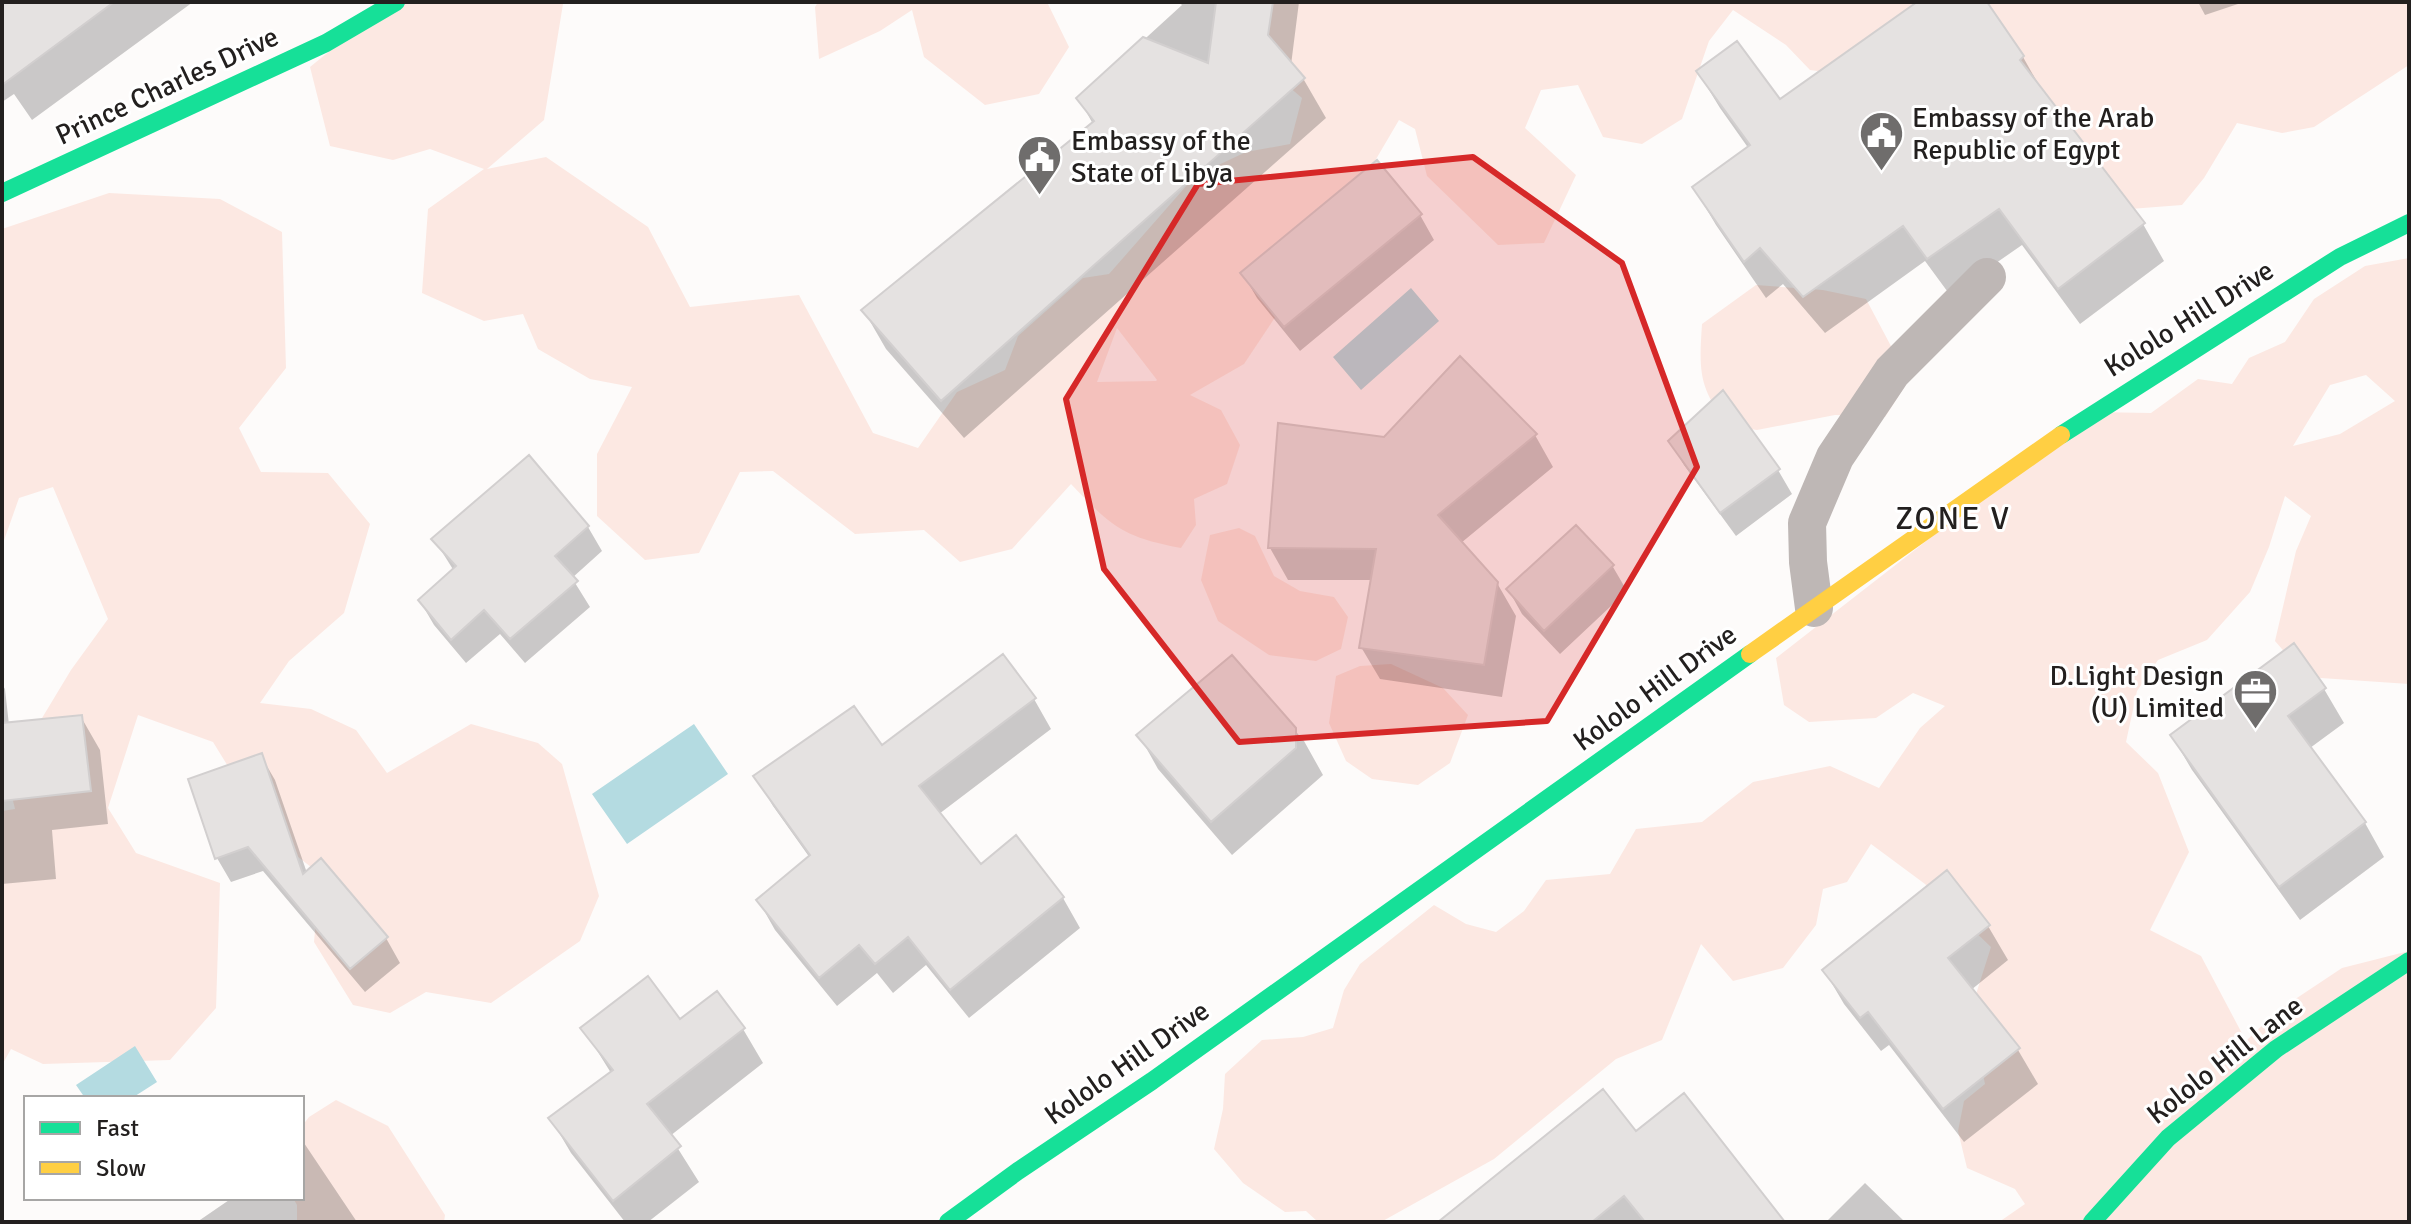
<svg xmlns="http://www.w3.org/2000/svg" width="2411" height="1224" viewBox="0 0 2411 1224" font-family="Signika,sans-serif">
<rect width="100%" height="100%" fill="#fdfbfa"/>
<!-- green -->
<path fill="#fce8e2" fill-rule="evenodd" d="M 390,2 L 560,2 L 563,4 L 544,120 L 487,169 L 546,157 L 648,227 L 690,307 L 799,295 L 873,433 L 918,448 L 957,392 L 1005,370 L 1018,336 L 1083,278 L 1109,274 L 1195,176 L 1246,152 L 1290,144 L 1302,98 L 1274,74 L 1255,2 L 2409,2 L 2409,65 L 2314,127 L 2282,133 L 2237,123 L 2204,178 L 2182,205 L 2130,209 L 2094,168 L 2074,130 L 2034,130 L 1875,79 L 1810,70 L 1786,45 L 1733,10 L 1709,41 L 1682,119 L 1642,144 L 1603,137 L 1578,85 L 1541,90 L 1525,128 L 1576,175 L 1544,243 L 1498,245 L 1427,176 L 1415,129 L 1399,120 L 1342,217 L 1244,364 L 1190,395 L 1221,410 L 1240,445 L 1227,484 L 1194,499 L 1196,525 L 1181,548 C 1122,537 1111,526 1071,484 L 1012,549 L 960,562 L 924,530 L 855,534 L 773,471 L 740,472 L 699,553 L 645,560 L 597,516 L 597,454 L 632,387 L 590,379 L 538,349 L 523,314 L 484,321 L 422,293 L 428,209 L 484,169 L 430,149 L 393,160 L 330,146 L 310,67 ZM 1117,328 L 1157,380 L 1156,381 L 1097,382 Z
M 818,2 L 1047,2 L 1069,47 L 1039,94 L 985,105 L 924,57 L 912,10 L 880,31 L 819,59 L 815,7 Z
M 109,193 L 220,199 L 282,232 L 286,368 L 239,428 L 261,472 L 328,473 L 370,524 L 344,613 L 289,661 L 260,703 L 311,709 L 356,730 L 387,773 L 471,724 L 538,743 L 562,764 L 599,896 L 580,941 L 491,1003 L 426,992 L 390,1013 L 353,1005 L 314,942 L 320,874 L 271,836 L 213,742 L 138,715 L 108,808 L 136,853 L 220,883 L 216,1008 L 170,1060 L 43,1064 L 11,1049 L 2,1065 L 2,811 L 15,809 L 7,776 L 71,670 L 108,619 L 53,487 L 19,498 L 2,546 L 2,229 Z
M 2409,258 L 2409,684 L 2306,677 L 2275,641 L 2296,551 L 2311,516 L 2285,496 L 2269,547 L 2250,592 L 2207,640 L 2158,660 L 2137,691 L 2126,742 L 2158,773 L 2189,852 L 2150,930 L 2201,956 L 2246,1041 L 2276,1012 L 2342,968 L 2409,951 L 2409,1222 L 1999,1222 L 2025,1204 L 2015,1189 L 1967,1168 L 1958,1131 L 1964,1101 L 1985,1084 L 1970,1013 L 1991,947 L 1925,884 L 1871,844 L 1847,882 L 1823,889 L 1816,925 L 1783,968 L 1733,981 L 1701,944 L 1662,1040 L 1616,1059 L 1494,1159 L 1381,1222 L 1318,1222 L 1306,1211 L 1285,1212 L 1243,1183 L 1214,1149 L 1223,1109 L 1225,1074 L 1262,1040 L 1303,1037 L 1333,1028 L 1344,990 L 1360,964 L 1434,905 L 1466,924 L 1496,932 L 1524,911 L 1546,880 L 1610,874 L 1636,829 L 1702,822 L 1753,782 L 1830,766 L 1879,788 L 1920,728 L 1945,706 L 1913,693 L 1876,718 L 1809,722 L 1784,705 L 1776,658 L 2092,412 L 2151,413 L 2198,379 L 2232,384 L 2249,358 L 2285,342 L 2314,299 L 2365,266 ZM 2366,375 L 2395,401 L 2340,434 L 2293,446 L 2330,385 Z
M 1756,285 L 1823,290 L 1866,299 L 1909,380 L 1885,417 L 1835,415 L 1757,430 L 1730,426 C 1698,390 1699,370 1702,324 Z
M 1239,528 L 1255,536 L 1274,576 L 1300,591 L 1334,597 L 1348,617 L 1341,649 L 1316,661 L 1269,655 L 1218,621 L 1201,580 L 1210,535 Z
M 1391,664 L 1443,688 L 1468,715 L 1450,763 L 1418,785 L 1372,779 L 1346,761 L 1329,723 L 1336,676 L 1360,666 Z
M 336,1100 L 388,1126 L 445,1215 L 444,1222 L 297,1222 L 297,1205 L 293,1198 L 302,1198 L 302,1126 L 309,1117 Z"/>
<!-- water -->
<path fill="#b4dbe1" d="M 1411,288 L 1439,321 L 1361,390 L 1333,357 Z
M 694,724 L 728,774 L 627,844 L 592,794 Z
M 135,1046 L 157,1082 L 132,1098 L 85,1098 L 76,1085 Z"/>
<!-- shadow -->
<path fill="#0003" d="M 2,2 L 193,2 L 32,120 L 14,94 L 2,102 Z
M 1179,2 L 1299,2 L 1291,65 L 1304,80 L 1326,118 L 964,438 L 886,349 L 864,311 L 1093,124 L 1079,99 L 1182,5 Z
M 1921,2 L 1984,2 L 2023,57 L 2044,94 L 2143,224 L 2164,261 L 2080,324 L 2022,245 L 1950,295 L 1925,261 L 1825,333 L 1783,284 L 1766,298 L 1716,225 L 1694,188 L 1749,149 L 1720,108 L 1698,72 L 1779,102 Z
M 2198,2 L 2244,2 L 2205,15 Z
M 1420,215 L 1434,240 L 1300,351 L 1257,298 L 1243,274 Z
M 1535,435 L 1553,467 L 1461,543 L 1497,583 L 1516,616 L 1502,697 L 1380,679 L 1361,647 L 1373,580 L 1288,580 L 1270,548 L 1384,439 Z
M 1670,441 L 1778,470 L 1792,494 L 1736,536 L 1684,465 Z
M 588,527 L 602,551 L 572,578 L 590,607 L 525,663 L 500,634 L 466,663 L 434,625 L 420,601 L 454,571 L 434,539 Z
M 1576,527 L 1613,567 L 1627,591 L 1560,654 L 1522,614 L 1508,589 Z
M 1232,658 L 1304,741 L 1323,775 L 1232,855 L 1158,769 L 1139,735 Z
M 2,684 L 5,689 L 9,725 L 81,717 L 100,750 L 108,824 L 52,830 L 56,879 L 2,884 Z
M 2324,689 L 2344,723 L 2310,748 L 2365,823 L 2384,857 L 2300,920 L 2192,770 L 2172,736 Z
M 1034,699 L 1051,729 L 939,814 L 981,866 L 1016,838 L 1063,898 L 1080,928 L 969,1018 L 926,965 L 893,993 L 877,973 L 837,1006 L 775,930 L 758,900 L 810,858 L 773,806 L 756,777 L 882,748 Z
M 261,756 L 275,780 L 307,873 L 386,938 L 400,963 L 365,992 L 263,871 L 231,882 L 217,858 Z
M 1988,926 L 2008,960 L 1971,990 L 2018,1050 L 2038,1084 L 1964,1142 L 1889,1045 L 1881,1051 L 1844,1004 L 1824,970 Z
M 680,1022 L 743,1029 L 763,1063 L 670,1136 L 699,1182 L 648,1222 L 625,1222 L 571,1153 L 551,1119 L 611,1073 L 583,1028 Z
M 1636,1134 L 1780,1222 L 1477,1222 Z
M 302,1140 L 357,1222 L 197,1222 L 232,1198 L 302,1198 Z
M 1865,1183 L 1905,1222 L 1826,1222 Z"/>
<!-- building -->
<path fill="#e5e2e1" stroke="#d2cfcf" stroke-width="2" d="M 2,2 L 114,2 L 2,85 Z
M 1216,2 L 1273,2 L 1268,35 L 1305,78 L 941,401 L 861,310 L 1094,121 L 1076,98 L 1143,37 L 1208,63 Z
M 1917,2 L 1987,2 L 2024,56 L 2020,60 L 2145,223 L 2058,289 L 1999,209 L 1927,259 L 1903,226 L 1803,297 L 1760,248 L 1744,262 L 1692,187 L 1750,145 L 1696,71 L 1737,41 L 1780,99 Z
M 1377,160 L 1422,214 L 1284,327 L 1240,273 Z
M 1460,356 L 1537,434 L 1438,515 L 1498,582 L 1484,665 L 1359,648 L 1376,549 L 1268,548 L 1278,423 L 1384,437 Z
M 1723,390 L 1780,469 L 1720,513 L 1668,441 Z
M 529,455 L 589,526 L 555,556 L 578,581 L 510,639 L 484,610 L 451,640 L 418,600 L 456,566 L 431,539 Z
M 1576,525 L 1614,565 L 1544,631 L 1506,589 Z
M 2294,643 L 2326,688 L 2288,716 L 2366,822 L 2279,887 L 2170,735 Z
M 1003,654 L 1036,698 L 919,786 L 981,864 L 1016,835 L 1064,897 L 950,990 L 908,937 L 875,964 L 859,945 L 819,978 L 756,900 L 810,855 L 753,776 L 854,706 L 882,745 Z
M 1232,655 L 1296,728 L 1296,748 L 1211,822 L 1136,735 Z
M 82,715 L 91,791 L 2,801 L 2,723 Z
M 262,753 L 303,874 L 321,858 L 388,937 L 350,969 L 248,847 L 215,859 L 188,779 Z
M 1947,870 L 1990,925 L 1948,958 L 2020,1048 L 1943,1109 L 1868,1012 L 1860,1018 L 1822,970 Z
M 648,976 L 680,1019 L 717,991 L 745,1028 L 647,1104 L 681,1146 L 613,1201 L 548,1118 L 613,1070 L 580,1028 Z
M 1603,1089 L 1636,1131 L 1684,1093 L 1785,1222 L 1645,1222 L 1624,1196 L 1592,1222 L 1438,1222 Z"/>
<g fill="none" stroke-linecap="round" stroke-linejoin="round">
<!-- lane -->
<path stroke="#beb7b5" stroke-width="38" d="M 1814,608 L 1808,562 L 1807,523 L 1835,457 L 1892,372 L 1987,277"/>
<!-- fast -->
<path stroke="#16e098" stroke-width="18" d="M 2,193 L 326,43 L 396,2
M 2061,435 L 2340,257 L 2409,223
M 948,1222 L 1018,1171 L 1152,1081 L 1750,654
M 2092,1222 L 2168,1138 L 2276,1049 L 2409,961"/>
<!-- slow -->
<path stroke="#ffcf43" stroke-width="18" d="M 1750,654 L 2061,435"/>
</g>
<!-- marked area -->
<path fill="#d62828" fill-opacity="0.2" stroke="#d62828" stroke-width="6" stroke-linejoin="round" d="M 1473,157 L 1622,263 L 1697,467 L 1547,721 L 1239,742 L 1104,569 L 1066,399 L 1198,184 Z"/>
<!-- icons -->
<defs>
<symbol id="civic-pin" viewBox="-11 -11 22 30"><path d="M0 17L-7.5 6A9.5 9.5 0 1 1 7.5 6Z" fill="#6f6d6c" stroke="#fff"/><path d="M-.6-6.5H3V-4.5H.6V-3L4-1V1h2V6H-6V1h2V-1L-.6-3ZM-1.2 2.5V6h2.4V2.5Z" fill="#fff"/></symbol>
<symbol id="office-pin" viewBox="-11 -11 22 30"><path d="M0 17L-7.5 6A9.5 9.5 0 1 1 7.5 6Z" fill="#6f6d6c" stroke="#fff"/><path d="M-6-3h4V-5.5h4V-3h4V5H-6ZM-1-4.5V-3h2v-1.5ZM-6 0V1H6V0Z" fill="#fff"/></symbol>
</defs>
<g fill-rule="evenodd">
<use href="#civic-pin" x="1856" y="108" width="51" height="69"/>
<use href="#civic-pin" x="1014" y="132" width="51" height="69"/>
<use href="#office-pin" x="2230" y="666" width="51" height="69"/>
</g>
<g text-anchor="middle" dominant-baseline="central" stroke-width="6" stroke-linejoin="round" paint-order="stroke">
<!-- street labels -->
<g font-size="28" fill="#23201f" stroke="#fff">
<text transform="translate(167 86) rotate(-25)">Prince Charles Drive</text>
<text transform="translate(2189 319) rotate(-32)">Kololo Hill Drive</text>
<text transform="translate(1655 688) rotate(-36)">Kololo Hill Drive</text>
<text transform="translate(2225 1060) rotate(-38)">Kololo Hill Lane</text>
<text transform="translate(1127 1063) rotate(-35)">Kololo Hill Drive</text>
</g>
<!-- poi labels -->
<g font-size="28" fill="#23201f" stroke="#fff" text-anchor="start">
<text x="1912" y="118">Embassy of the Arab<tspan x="1912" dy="32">Republic of Egypt</tspan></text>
<text x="1071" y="141">Embassy of the<tspan x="1071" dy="32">State of Libya</tspan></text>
<text x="2224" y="676" text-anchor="end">D.Light Design<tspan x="2224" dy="32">(U) Limited</tspan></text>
</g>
<!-- quarter labels -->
<g font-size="32" letter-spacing="2" fill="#23201f" stroke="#fff">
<text x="1953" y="518">ZONE V</text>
</g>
</g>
<!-- border -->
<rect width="2411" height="1224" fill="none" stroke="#23201f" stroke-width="8"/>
<!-- legend -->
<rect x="24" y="1096" width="280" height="104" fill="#ffffff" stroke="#a7a6a5" stroke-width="2"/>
<rect x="40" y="1122" width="40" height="12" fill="#16e098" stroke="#a7a6a5" stroke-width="2"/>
<text x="96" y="1136" font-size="24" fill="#23201f">Fast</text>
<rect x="40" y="1162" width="40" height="12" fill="#ffcf43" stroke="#a7a6a5" stroke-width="2"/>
<text x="96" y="1176" font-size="24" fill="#23201f">Slow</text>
</svg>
